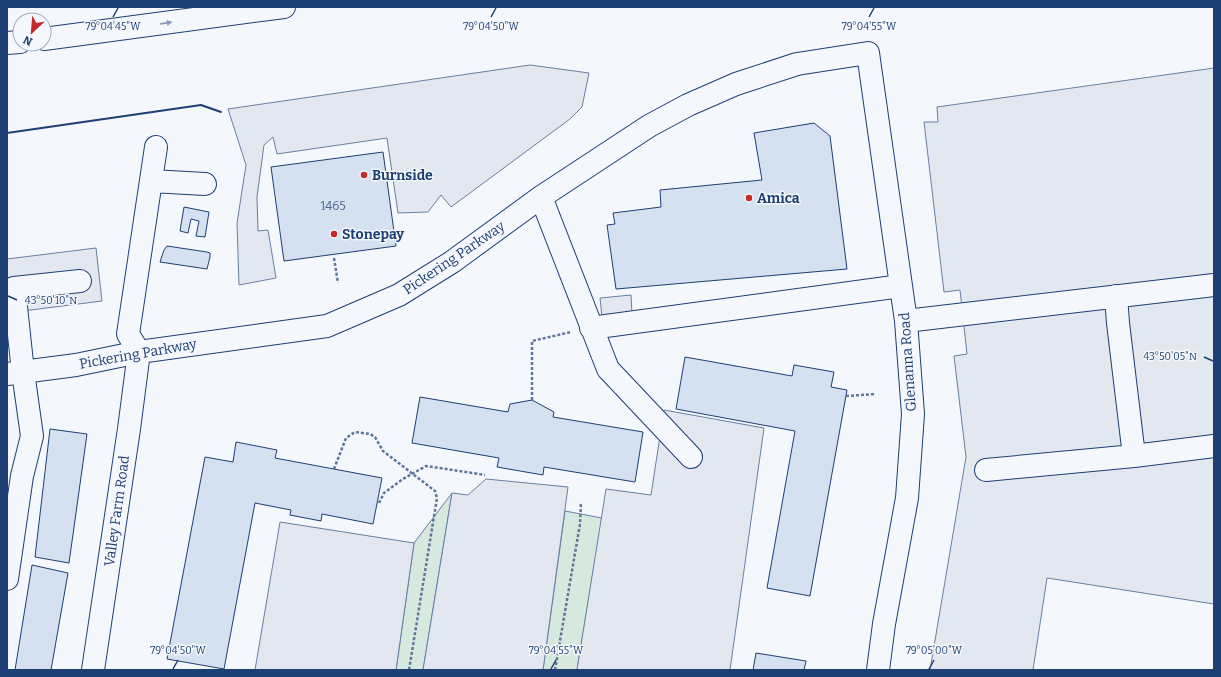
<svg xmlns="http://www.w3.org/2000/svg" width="1221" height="677" viewBox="0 0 1221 677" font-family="Bitter,serif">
<rect width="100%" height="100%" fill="#f4f7fb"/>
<!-- green -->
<path fill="#d7e8df" stroke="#687fa3" d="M 452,493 L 423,670 L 396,670 L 414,543 Z
M 565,511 L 602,518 L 577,670 L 543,670 Z"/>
<!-- parking -->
<path fill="#e3e8f0" stroke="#687fa3" d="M 530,65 L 589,73 L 582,107 L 570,119 L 451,207 L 441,195 L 428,212 L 398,213 L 387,138 L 277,154 L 273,137 L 264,145 L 257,197 L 258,231 L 268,230 L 276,278 L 239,285 L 237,223 L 246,165 L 228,109 Z
M 1214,68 L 1214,604 L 1047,578 L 1033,670 L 930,670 L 966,457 L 954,356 L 967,354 L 960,290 L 944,292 L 924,122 L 938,122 L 937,107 Z
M 96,248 L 102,301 L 7,313 L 7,259 Z
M 631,295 L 632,314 L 602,317 L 600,298 Z
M 664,410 L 764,428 L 730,670 L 577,670 L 606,489 L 651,495 Z
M 486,479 L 568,487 L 543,670 L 423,670 L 452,493 L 468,495 Z
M 280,522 L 414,543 L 396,670 L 255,670 Z"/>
<!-- building -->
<path fill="#d5e0f0" stroke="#1d3f73" d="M 814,123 L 830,136 L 847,269 L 616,289 L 607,225 L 615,224 L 613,213 L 661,207 L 660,190 L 762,180 L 754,133 Z
M 383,152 L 396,246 L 284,261 L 271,167 Z
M 184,207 L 209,212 L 205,237 L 196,236 L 199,221 L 191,219 L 188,233 L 180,231 Z
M 167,246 L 207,252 L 210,253 L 210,257 L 207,269 L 160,262 L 164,250 Z
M 685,357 L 792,376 L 794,365 L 834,372 L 831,387 L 847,390 L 810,596 L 767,588 L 795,431 L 676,409 Z
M 420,397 L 508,412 L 510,404 L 532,400 L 554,412 L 553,417 L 643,432 L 635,482 L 544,467 L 543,475 L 497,467 L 499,458 L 412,443 Z
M 50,429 L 87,434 L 69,563 L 35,557 Z
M 236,442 L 277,450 L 275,458 L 382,478 L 373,524 L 322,514 L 321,521 L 290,515 L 291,510 L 255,503 L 224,669 L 167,659 L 205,457 L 233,462 Z
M 32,565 L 68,573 L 51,670 L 15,670 Z
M 756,653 L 806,661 L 804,670 L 753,670 Z"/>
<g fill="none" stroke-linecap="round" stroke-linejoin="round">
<defs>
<path id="minor" d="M 151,181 L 205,184
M 541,197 L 608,369 L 691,457
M 1116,296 L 1118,323 L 1134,456
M 906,321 L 1214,285
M 591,328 L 901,286
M 139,352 L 128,334 L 156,147
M 7,374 L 76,365 L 139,352 L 327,326 L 399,295 L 452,262 L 541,197 L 649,126 L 688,105 L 736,84 L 797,64 L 868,53 L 906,321 L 913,414 L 907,498 L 884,624 L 878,670
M 986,470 L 1134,456 L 1214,446
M 7,579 L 22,476 L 32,436 L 23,372 L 14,288 L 80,281
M 93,670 L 129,429 L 139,352"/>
<path id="highway" d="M 44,39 L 284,7
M 7,43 L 20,42"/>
</defs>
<!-- minor casing -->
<use href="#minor" stroke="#1d3f73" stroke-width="24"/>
<!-- highway casing -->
<use href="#highway" stroke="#1d3f73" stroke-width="24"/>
<!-- path -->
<path stroke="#5e769c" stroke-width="2.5" stroke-dasharray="3 2" stroke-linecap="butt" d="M 334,258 L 338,283
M 846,396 L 876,394
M 532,400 L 532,341 L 571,332
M 334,469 L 346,438 L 355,432 L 370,434 L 375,437 L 383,451 L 435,491 L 437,498 L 409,670
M 379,503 L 384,493 L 403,479 L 426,466 L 485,475
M 555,670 L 580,524 L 581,502"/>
<!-- minor -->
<use href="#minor" stroke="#f4f7fb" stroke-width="22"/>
<!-- highway -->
<use href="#highway" stroke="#f4f7fb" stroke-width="22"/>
<!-- wall -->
<path stroke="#1d3f73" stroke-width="2" d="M 7,133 L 201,105 L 221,112"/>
</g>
<!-- one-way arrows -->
<defs><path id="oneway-solid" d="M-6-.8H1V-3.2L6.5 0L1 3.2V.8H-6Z"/></defs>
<use fill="#889bb7" href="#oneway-solid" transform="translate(166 23) rotate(-8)"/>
<!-- ticks -->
<path fill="none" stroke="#1d3f73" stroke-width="1.5" d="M 113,17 L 118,8M 491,17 L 496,8M 869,17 L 874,8M 8,296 L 17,300M 1204,357 L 1213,361M 173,669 L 178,660M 551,669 L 556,660M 929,669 L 934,660"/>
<!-- markers -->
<g fill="#c62828" stroke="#f4f7fb" stroke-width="1.5">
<circle cx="364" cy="175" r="4"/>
<circle cx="749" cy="198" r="4"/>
<circle cx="334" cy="234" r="4"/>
</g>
<g text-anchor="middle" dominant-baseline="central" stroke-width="3" stroke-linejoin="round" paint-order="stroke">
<!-- number labels -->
<g font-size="12" fill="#4b6792">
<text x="333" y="206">1465</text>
</g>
<!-- poi labels -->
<g font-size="14" font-weight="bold" fill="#1d3f73" stroke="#f4f7fb" text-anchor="start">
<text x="372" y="175">Burnside</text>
<text x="757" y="198">Amica</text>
<text x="342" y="234">Stonepay</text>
</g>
<!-- street labels -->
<g font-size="14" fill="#1d3f73" stroke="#f4f7fb">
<text transform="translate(454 258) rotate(-34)">Pickering Parkway</text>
<text transform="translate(138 354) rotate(-10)">Pickering Parkway</text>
<text transform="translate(908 362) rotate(-94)">Glenanna Road</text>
<text transform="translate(117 511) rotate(-82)">Valley Farm Road</text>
</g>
</g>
<g font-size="10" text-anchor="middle" fill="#1d3f73" stroke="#f4f7fb" stroke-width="3" stroke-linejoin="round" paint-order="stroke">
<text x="113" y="30">79°04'45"W</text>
<text x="491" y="30">79°04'50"W</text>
<text x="869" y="30">79°04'55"W</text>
<text x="51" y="304">43°50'10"N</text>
<text x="1170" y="360">43°50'05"N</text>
<text x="178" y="654">79°04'50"W</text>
<text x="556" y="654">79°04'55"W</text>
<text x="934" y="654">79°05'00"W</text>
</g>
<!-- border -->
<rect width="1221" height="677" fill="none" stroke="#1d3f73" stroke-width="16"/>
<!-- north arrow -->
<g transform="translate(32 32) rotate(206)"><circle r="19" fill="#f4f7fb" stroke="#9eadc5"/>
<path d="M0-3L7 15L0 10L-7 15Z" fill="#c62828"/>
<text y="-6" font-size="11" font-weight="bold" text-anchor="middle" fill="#1d3f73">N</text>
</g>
</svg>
